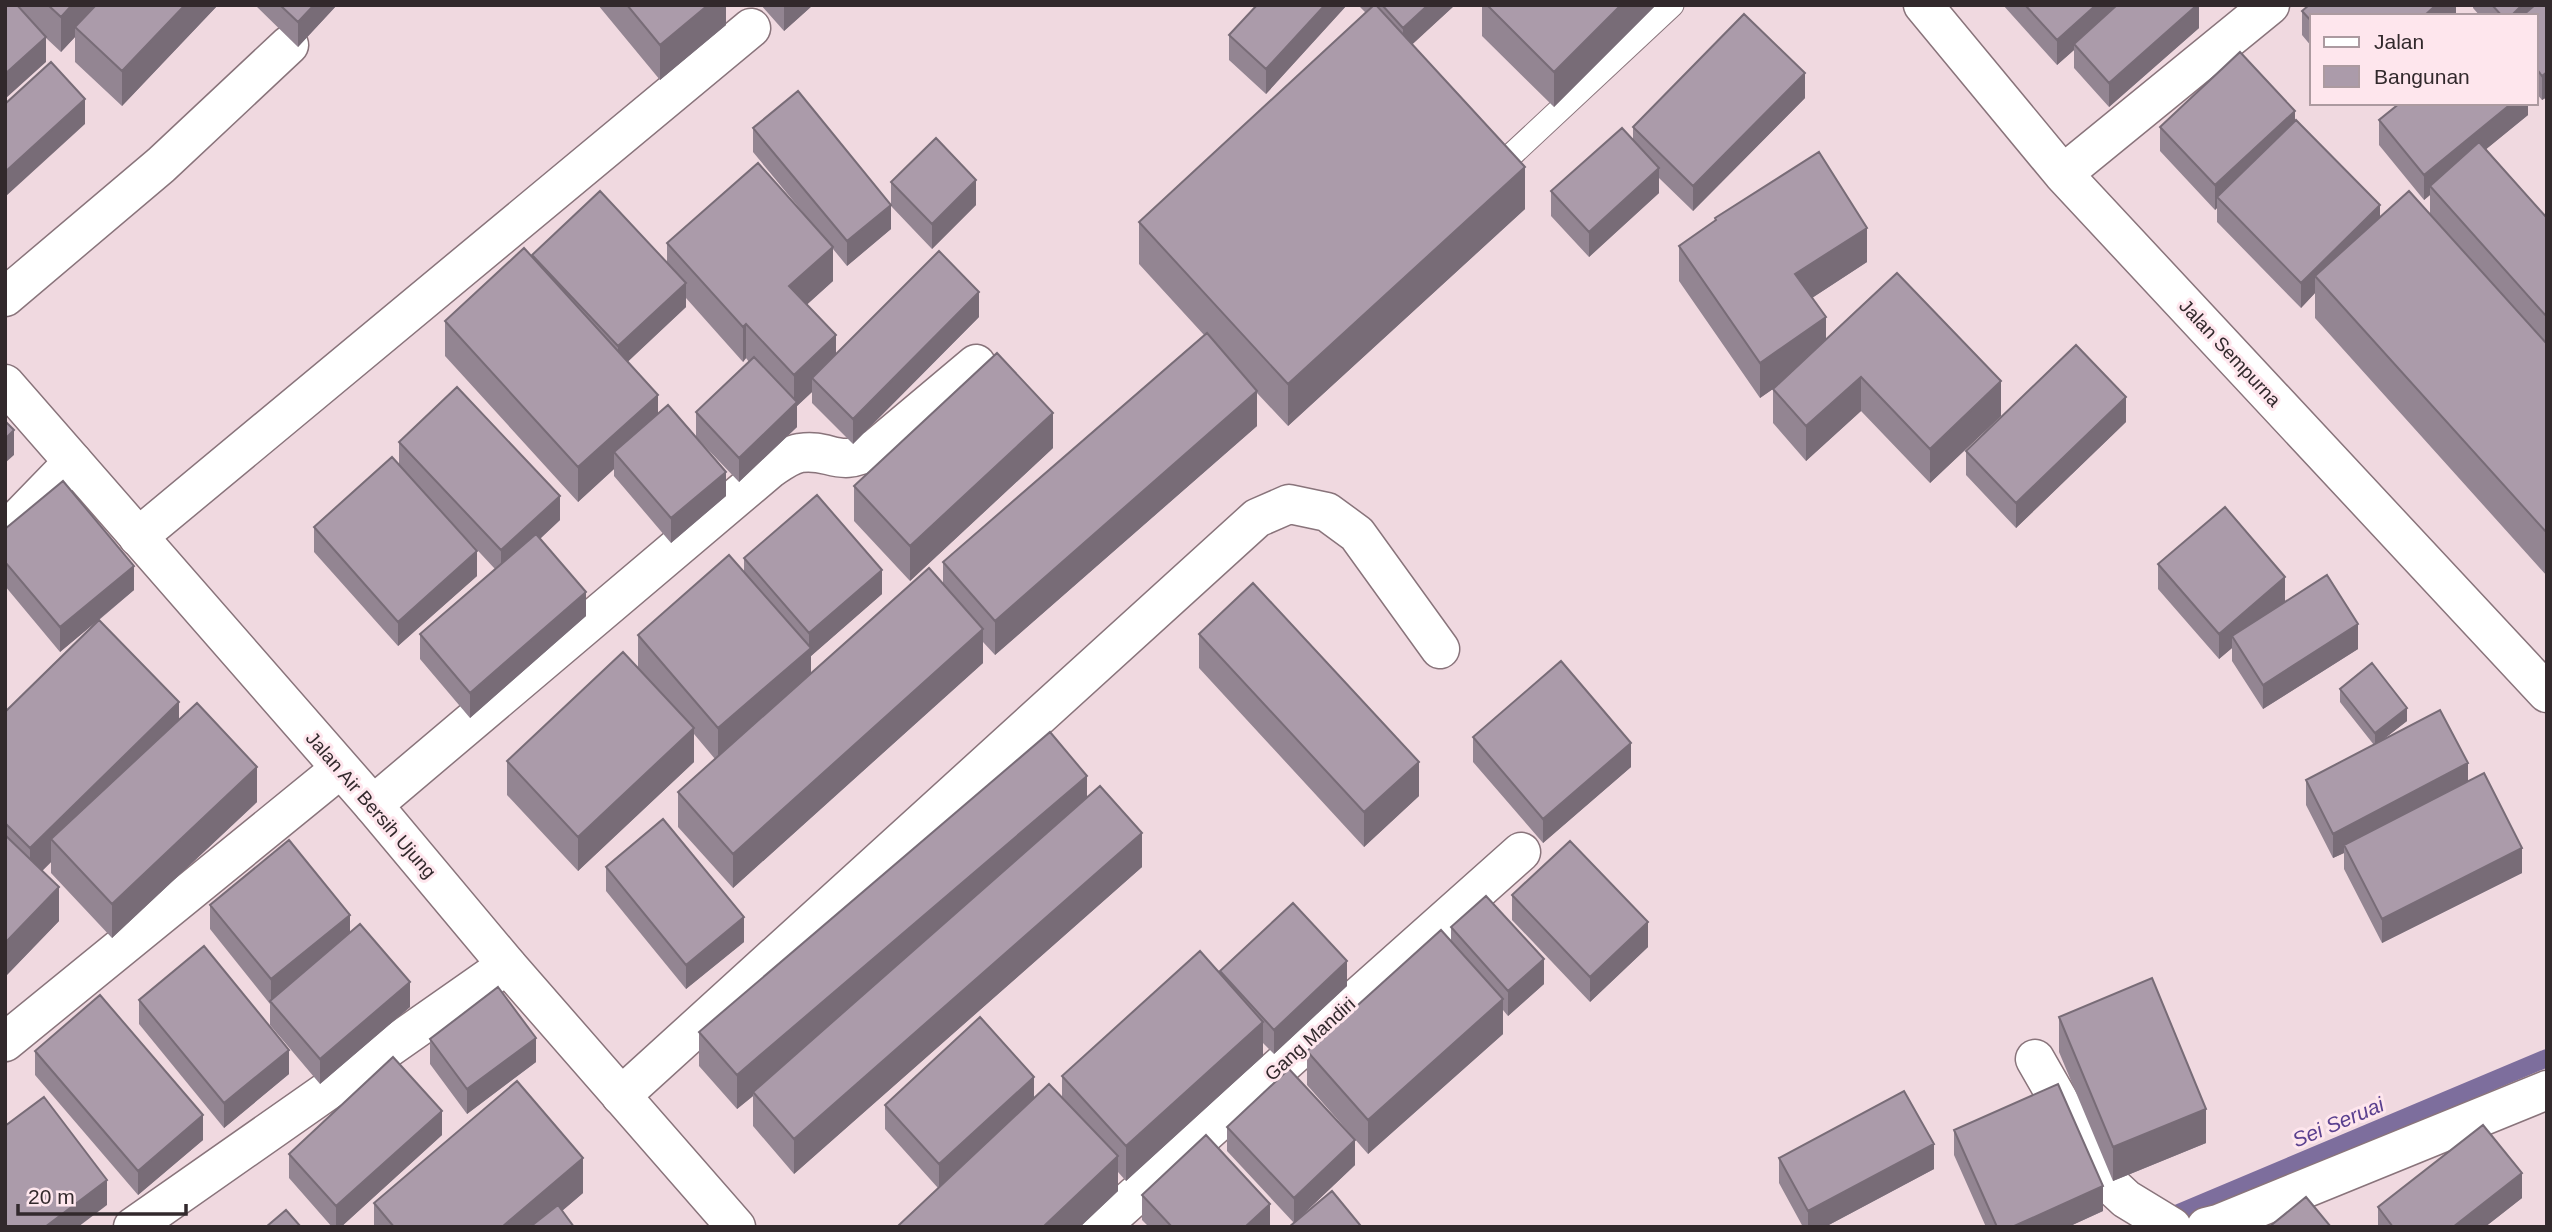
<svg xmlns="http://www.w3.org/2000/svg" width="2552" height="1232" viewBox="0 0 2552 1232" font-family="Arial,sans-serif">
<rect width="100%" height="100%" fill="#f0d9e0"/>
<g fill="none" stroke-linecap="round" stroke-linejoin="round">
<!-- stream -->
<path stroke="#7d6e9d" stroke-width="18" d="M 2162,1220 L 2547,1058"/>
<defs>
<path id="lane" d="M 1505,161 L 1672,5"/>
<path id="street" d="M 1923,5 L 2063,174 L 2547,693
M 2063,174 L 2270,5
M 5,297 L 161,165 L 289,45
M 5,532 L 73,462
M 138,537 L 751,28
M 373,805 L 770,469 C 779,463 789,455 800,453 C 832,448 837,470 876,448 L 976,364
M 5,1042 L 340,769
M 2035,1059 L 2098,1169 L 2112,1186 L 2126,1199 L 2172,1227
M 621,1096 L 1257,518 L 1289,504 L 1327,512 L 1357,534 L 1440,649
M 133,1227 L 507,965
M 1100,1227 L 1521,852
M 2206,1227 L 2218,1224 L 2547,1090"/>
<path id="secondary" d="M 5,384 L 373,805 L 507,965 L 736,1227"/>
</defs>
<!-- lane casing -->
<use href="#lane" stroke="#89747b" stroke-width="25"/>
<!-- street casing -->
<use href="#street" stroke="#89747b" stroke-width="41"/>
<!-- secondary casing -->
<use href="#secondary" stroke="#89747b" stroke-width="41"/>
<!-- lane -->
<use href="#lane" stroke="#fff" stroke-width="23"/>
<!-- street -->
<use href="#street" stroke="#fff" stroke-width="38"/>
<!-- secondary -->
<use href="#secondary" stroke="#fff" stroke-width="38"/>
</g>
<!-- wall -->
<path fill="#938592" d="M 5,5 L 218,5 L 122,106 L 75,62 L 75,37 L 61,52 L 46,38 L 46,62 Z
M 255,5 L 337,5 L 298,47 Z
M 598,5 L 726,5 L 726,25 L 660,80 Z
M 761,5 L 813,5 L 784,31 Z
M 1257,5 L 1347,5 L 1266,94 L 1229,60 L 1229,35 Z
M 1360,5 L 1455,5 L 1412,44 L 1525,209 L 1288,426 L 1257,393 L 1257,426 L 995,655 L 983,642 L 983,663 L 733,888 L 678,827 L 678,792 L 715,759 L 694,734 L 694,762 L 578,871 L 507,795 L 507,761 L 638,667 L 638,635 L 744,572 L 744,558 L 882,594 L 811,656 L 811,674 L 943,583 L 943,562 L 1204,335 L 1139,264 L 1139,222 L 1366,13 L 1360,7 Z
M 1482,5 L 1656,5 L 1554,107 L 1482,36 Z
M 2003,5 L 2199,5 L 2199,28 L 2109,107 L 2074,68 L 2074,50 L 2057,65 Z
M 2456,5 L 2456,13 L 2312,16 L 2312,47 L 2302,35 L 2302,11 Z
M 2473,5 L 2547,5 L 2547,97 L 2542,100 L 2536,93 L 2536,16 L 2480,16 L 2473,8 Z
M 1805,98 L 1693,211 L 1659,178 L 1659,193 L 1589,257 L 1551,216 L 1551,191 L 1633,140 L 1633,127 Z
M 2528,103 L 2528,115 L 2486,149 L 2547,218 L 2547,576 L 2315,318 L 2315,293 L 2301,308 L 2217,222 L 2217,208 L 2215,210 L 2160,151 L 2160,127 L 2295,121 L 2380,217 L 2430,214 L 2430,195 L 2424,200 L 2379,145 L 2379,120 Z
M 753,128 L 891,229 L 847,266 L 833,249 L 833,281 L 807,304 L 836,354 L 979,317 L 853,444 L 812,403 L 812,392 L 797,406 L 797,427 L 739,482 L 696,437 L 696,412 L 749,362 L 746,358 L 743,362 L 686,298 L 686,307 L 628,361 L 658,414 L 726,496 L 671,543 L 614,476 L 614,469 L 578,502 L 445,356 L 445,321 L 532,257 L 532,255 L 667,263 L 667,243 L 805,215 L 753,152 Z
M 891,182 L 976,205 L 932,249 L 891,206 Z
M 1679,246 L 1867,262 L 1812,298 L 1826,339 L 2001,416 L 1930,483 L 1861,411 L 1806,461 L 1773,423 L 1773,389 L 1760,398 L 1679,281 Z
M 2126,422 L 2016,528 L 1966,475 L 1966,451 Z
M 399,442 L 560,520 L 540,539 L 586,616 L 470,718 L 420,659 L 420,634 L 495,569 L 440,510 L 477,576 L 398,646 L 314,552 L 314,527 L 399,464 Z
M 1053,448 L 910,581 L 854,521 L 854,486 Z
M 5,529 L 134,590 L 99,620 L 179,720 L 257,802 L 112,938 L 51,873 L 51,862 L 42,871 L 59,921 L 5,977 L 5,712 L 97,621 L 60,652 L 5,586 Z
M 2158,564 L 2285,602 L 2358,649 L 2263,709 L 2232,661 L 2232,648 L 2219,659 L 2158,589 Z
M 1199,634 L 1419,796 L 1364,847 L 1199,668 Z
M 2340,689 L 2407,721 L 2381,741 L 2468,781 L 2522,873 L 2382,943 L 2344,869 L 2344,853 L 2333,858 L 2306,805 L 2306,780 L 2374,745 L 2340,702 Z
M 1473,737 L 1631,767 L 1543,843 L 1473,762 Z
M 1087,797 L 1142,867 L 794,1174 L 753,1126 L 753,1096 L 737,1109 L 699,1066 L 699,1032 Z
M 606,867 L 744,942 L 686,989 L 606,891 Z
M 1512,895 L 1648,947 L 1590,1002 L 1512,920 Z
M 210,905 L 350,932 L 410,1007 L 320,1084 L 270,1025 L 270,1004 L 210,929 Z
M 1451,927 L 1544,984 L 1508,1016 L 1503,1010 L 1503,1034 L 1368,1154 L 1307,1085 L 1307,1051 L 1451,941 Z
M 1220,971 L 1347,986 L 1274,1054 L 1263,1043 L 1263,1056 L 1126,1181 L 1118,1172 L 1118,1191 L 1080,1227 L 899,1227 L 899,1225 L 938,1188 L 885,1129 L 885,1105 L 1034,1098 L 1062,1097 L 1062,1076 L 1220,973 Z
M 139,1000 L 289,1074 L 224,1128 L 139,1024 Z
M 2059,1017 L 2206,1143 L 2113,1181 L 2059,1052 Z
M 430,1039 L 536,1062 L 467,1114 L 430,1064 Z
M 35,1051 L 203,1140 L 138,1195 L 35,1075 Z
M 1227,1127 L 1355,1165 L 1294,1223 L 1227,1151 Z
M 1954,1130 L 2103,1211 L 2068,1227 L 1986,1227 L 1954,1155 Z
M 442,1135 L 341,1227 L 332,1227 L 289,1178 L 289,1154 Z
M 1779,1158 L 1934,1169 L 1825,1227 L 1803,1227 L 1779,1183 Z
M 583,1193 L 562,1211 L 574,1227 L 374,1227 L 374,1203 Z
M 1142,1195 L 1270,1227 L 1149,1227 L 1142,1220 Z
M 2522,1198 L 2485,1227 L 2378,1227 L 2378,1207 Z"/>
<!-- shaded-wall -->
<path fill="#786c77" d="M 72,5 L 105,5 L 75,27 L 75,37 L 61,52 L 61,17 Z
M 185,5 L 218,5 L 122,106 L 122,71 Z
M 314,5 L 337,5 L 298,47 L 298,22 Z
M 708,5 L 726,5 L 726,25 L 660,80 L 660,45 Z
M 786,5 L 813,5 L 784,31 L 784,7 Z
M 1325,5 L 1347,5 L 1266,94 L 1266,69 Z
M 1428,5 L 1455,5 L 1403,53 L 1403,28 Z
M 1621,5 L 1656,5 L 1554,107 L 1554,72 Z
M 2096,5 L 2123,5 L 2074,44 L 2074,50 L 2057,65 L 2057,40 Z
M 2197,5 L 2199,5 L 2199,28 L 2109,107 L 2109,83 Z
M 2436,5 L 2456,5 L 2456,13 L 2453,16 L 2424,16 Z
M 2522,5 L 2547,5 L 2536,16 L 2511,16 Z
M 46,37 L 46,62 L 5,99 L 5,74 Z
M 2547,72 L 2547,97 L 2542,100 L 2542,76 Z
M 1805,73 L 1805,98 L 1693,211 L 1693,186 Z
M 85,99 L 85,124 L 5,197 L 5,172 Z
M 2512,103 L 2528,103 L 2528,115 L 2435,191 L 2430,186 L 2430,195 L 2424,200 L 2424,175 Z
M 2295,111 L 2295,135 L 2217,197 L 2217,208 L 2215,210 L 2215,185 Z
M 1525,167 L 1525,209 L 1288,426 L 1288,384 Z
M 1659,168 L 1659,193 L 1589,257 L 1589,232 Z
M 976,180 L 976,205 L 932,249 L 932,224 Z
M 891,205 L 891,229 L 847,266 L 847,241 Z
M 2380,205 L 2380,230 L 2315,276 L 2315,293 L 2301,308 L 2301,283 Z
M 1867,228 L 1867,262 L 1795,309 L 1795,274 Z
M 833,247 L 833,281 L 789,321 L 789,286 Z
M 686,283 L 686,307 L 618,371 L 618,346 Z
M 979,292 L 979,317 L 853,444 L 853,419 Z
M 1826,317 L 1826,352 L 1760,398 L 1760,363 Z
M 746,324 L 746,358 L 743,362 L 743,327 Z
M 836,335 L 836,369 L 812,378 L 812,392 L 797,406 L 797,427 L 739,482 L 739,458 L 794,405 L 794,375 Z
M 1861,377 L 1861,411 L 1806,461 L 1806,426 Z
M 2001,381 L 2001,416 L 1930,483 L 1930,449 Z
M 1257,391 L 1257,426 L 995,655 L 995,621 Z
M 658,395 L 658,429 L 614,452 L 614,469 L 578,502 L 578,467 Z
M 2126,397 L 2126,422 L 2016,528 L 2016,503 Z
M 1053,413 L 1053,448 L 910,581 L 910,546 Z
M 14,430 L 14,455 L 5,463 L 5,439 Z
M 726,472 L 726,496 L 671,543 L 671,518 Z
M 560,496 L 560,520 L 501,575 L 501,550 Z
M 477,551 L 477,576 L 398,646 L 398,622 Z
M 134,566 L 134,590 L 60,652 L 60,627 Z
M 882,570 L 882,594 L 811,656 L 811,683 L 718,762 L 718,728 L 809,650 L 809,633 Z
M 2285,577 L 2285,602 L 2232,636 L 2232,648 L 2219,659 L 2219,634 Z
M 586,592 L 586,616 L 470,718 L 470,693 Z
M 2358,624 L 2358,649 L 2263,709 L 2263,685 Z
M 983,629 L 983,663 L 733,888 L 733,854 Z
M 179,702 L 179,736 L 51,839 L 51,862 L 30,883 L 30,848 Z
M 2407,708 L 2407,721 L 2375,746 L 2375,733 Z
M 694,728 L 694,762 L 578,871 L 578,837 Z
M 1631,743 L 1631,767 L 1543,843 L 1543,819 Z
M 1419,762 L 1419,796 L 1364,847 L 1364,812 Z
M 2468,763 L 2468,787 L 2344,845 L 2344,853 L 2333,858 L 2333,834 Z
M 257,767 L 257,802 L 112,938 L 112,904 Z
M 1087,776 L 1087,811 L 753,1092 L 753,1096 L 737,1109 L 737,1075 Z
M 1142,833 L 1142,867 L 794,1174 L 794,1139 Z
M 2522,848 L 2522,873 L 2382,943 L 2382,919 Z
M 59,887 L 59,921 L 5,977 L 5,943 Z
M 350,915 L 350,940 L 271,1001 L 271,979 Z
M 744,917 L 744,942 L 686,989 L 686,965 Z
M 1648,922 L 1648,947 L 1590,1002 L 1590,977 Z
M 1544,959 L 1544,984 L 1508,1016 L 1508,991 Z
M 1347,961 L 1347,986 L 1274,1054 L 1274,1030 Z
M 410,982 L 410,1007 L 320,1084 L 320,1059 Z
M 1503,999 L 1503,1034 L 1368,1154 L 1368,1120 Z
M 1263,1022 L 1263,1056 L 1126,1181 L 1126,1146 Z
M 536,1038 L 536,1062 L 467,1114 L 467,1089 Z
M 289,1050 L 289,1074 L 224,1128 L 224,1103 Z
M 1034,1077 L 1034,1101 L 939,1189 L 939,1164 Z
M 2206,1109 L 2206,1143 L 2113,1181 L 2113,1147 Z
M 442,1111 L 442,1135 L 341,1227 L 336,1227 L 336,1206 Z
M 203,1115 L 203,1140 L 138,1195 L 138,1171 Z
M 1355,1140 L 1355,1165 L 1294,1223 L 1294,1198 Z
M 1934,1144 L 1934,1169 L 1825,1227 L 1808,1227 L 1808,1211 Z
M 1118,1156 L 1118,1191 L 1080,1227 L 1043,1227 Z
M 583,1158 L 583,1193 L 543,1227 L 502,1227 Z
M 2522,1173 L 2522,1198 L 2485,1227 L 2453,1227 Z
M 107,1180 L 107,1205 L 78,1227 L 45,1227 Z
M 2103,1186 L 2103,1211 L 2068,1227 L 2012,1227 Z
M 1270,1204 L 1270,1227 L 1245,1227 Z"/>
<!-- building -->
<path fill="#ab9baa" stroke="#786c77" stroke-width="2" d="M 5,5 L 17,5 L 46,37 L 5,74 Z
M 48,5 L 72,5 L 61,17 Z
M 96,5 L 185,5 L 122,71 L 75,27 Z
M 280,5 L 314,5 L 298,22 Z
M 627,5 L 708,5 L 660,45 Z
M 1257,5 L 1325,5 L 1266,69 L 1229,35 Z
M 1374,5 L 1376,5 L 1525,167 L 1288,384 L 1139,222 Z
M 1382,5 L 1428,5 L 1403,28 Z
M 1487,5 L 1621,5 L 1554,72 Z
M 2025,5 L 2096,5 L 2057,40 Z
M 2117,5 L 2197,5 L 2109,83 L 2074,44 Z
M 2309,5 L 2436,5 L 2424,16 L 2312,16 L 2312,22 L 2302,11 Z
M 2492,5 L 2522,5 L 2511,16 L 2502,16 Z
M 2535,5 L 2547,5 L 2547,72 L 2542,76 L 2536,68 L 2536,16 L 2522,16 Z
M 1744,14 L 1805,73 L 1693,186 L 1633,127 Z
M 2240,52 L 2295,111 L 2215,185 L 2160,127 Z
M 51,62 L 85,99 L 5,172 L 5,104 Z
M 798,91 L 891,205 L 847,241 L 753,128 Z
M 2400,103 L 2512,103 L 2424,175 L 2379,120 Z
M 2296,120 L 2380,205 L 2301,283 L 2217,197 Z
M 1622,128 L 1659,168 L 1589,232 L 1551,191 Z
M 936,138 L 976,180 L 932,224 L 891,182 Z
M 2479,142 L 2547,218 L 2547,317 L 2430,186 Z
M 1819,152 L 1867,228 L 1795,274 L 1826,317 L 1760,363 L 1679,246 L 1716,220 L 1715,218 Z
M 758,163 L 833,247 L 789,286 L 836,335 L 794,375 L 746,324 L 743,327 L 667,243 Z
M 600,191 L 686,283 L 618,346 L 532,255 Z
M 2409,191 L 2547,344 L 2547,533 L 2315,276 Z
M 524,248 L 658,395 L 578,467 L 445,321 Z
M 939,251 L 979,292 L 853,419 L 812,378 Z
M 1897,273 L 2001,381 L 1930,449 L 1861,377 L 1806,426 L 1773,389 Z
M 1207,333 L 1257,391 L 995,621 L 943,562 Z
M 2076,345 L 2126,397 L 2016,503 L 1966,451 Z
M 997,353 L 1053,413 L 910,546 L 854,486 Z
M 754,357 L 797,402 L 739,458 L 696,412 Z
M 457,387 L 560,496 L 501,550 L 399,442 Z
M 668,405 L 726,472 L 671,518 L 614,452 Z
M 5,421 L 14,430 L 5,439 Z
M 392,457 L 477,551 L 398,622 L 314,527 Z
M 63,481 L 134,566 L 60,627 L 5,562 L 5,529 Z
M 817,495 L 882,570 L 809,633 L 744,558 Z
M 2225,507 L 2285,577 L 2219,634 L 2158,564 Z
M 536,534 L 586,592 L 470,693 L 420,634 Z
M 729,555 L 811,648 L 718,728 L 638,635 Z
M 929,568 L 983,629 L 733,854 L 678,792 Z
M 2327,575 L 2358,624 L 2263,685 L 2232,636 Z
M 1253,583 L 1419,762 L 1364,812 L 1199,634 Z
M 99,620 L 179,702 L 30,848 L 5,823 L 5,712 Z
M 623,652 L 694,728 L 578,837 L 507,761 Z
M 1561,661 L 1631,743 L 1543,819 L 1473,737 Z
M 2372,663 L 2407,708 L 2375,733 L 2340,689 Z
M 197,703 L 257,767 L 112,904 L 51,839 Z
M 2440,710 L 2468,763 L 2333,834 L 2306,780 Z
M 1050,732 L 1087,776 L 737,1075 L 699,1032 Z
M 2484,773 L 2522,848 L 2382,919 L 2344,845 Z
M 1100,786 L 1142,833 L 794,1139 L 753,1092 Z
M 663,819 L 744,917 L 686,965 L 606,867 Z
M 5,835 L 59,887 L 5,943 Z
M 289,840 L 350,915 L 271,979 L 210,905 Z
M 1570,841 L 1648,922 L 1590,977 L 1512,895 Z
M 1486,896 L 1544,959 L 1508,991 L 1451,927 Z
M 1293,903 L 1347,961 L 1274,1030 L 1220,971 Z
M 360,924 L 410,982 L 320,1059 L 270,1001 Z
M 1441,930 L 1503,999 L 1368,1120 L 1307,1051 Z
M 204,946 L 289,1050 L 224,1103 L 139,1000 Z
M 1200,951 L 1263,1022 L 1126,1146 L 1062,1076 Z
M 2152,978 L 2206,1109 L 2113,1147 L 2059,1017 Z
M 498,987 L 536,1038 L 467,1089 L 430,1039 Z
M 100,995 L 203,1115 L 138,1171 L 35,1051 Z
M 980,1017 L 1034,1077 L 939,1164 L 885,1105 Z
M 393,1057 L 442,1111 L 336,1206 L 289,1154 Z
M 1289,1069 L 1355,1140 L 1294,1198 L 1227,1127 Z
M 517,1081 L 583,1158 L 502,1227 L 394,1227 L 374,1203 Z
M 1049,1084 L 1118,1156 L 1043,1227 L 901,1227 L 899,1225 Z
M 2058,1084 L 2103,1186 L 2012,1227 L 1997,1227 L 1954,1130 Z
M 1904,1091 L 1934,1144 L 1808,1211 L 1779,1158 Z
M 44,1097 L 107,1180 L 45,1227 L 5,1227 L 5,1126 Z
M 2483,1125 L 2522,1173 L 2453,1227 L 2393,1227 L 2378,1207 Z
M 1206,1135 L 1270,1204 L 1245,1227 L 1172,1227 L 1142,1195 Z
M 1332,1191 L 1360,1225 L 1358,1227 L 1289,1227 Z
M 2306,1197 L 2331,1227 L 2269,1227 Z
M 558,1205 L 574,1227 L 530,1227 Z
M 286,1210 L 301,1227 L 266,1227 Z"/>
<g text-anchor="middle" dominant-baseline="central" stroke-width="6" stroke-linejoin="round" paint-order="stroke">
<!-- street labels -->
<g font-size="19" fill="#32292c" stroke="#fee6ed">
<text transform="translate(2230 353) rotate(47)">Jalan Sempurna</text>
<text transform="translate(371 805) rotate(49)">Jalan Air Bersih Ujung</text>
<text transform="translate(1310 1039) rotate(-42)">Gang Mandiri</text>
</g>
<!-- water labels -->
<g font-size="21" font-style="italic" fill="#5a408f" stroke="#fee6ed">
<text transform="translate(2338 1122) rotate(-23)">Sei Seruai</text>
</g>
</g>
<!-- border -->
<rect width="2552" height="1232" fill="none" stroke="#32292c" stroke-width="14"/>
<!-- legend -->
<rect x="2310" y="14" width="228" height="91" fill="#fee6ed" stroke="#ac9aa0" stroke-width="2"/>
<rect x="2324" y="37" width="35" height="10" fill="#ffffff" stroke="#ac9aa0" stroke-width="2"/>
<text x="2374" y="49" font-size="21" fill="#32292c">Jalan</text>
<rect x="2324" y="66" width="35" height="21" fill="#ab9baa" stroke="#ac9aa0" stroke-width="2"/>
<text x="2374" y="84" font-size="21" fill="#32292c">Bangunan</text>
<!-- scale -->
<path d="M18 1204v10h168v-10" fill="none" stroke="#32292c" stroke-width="3.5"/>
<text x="28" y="1204" font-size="21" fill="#32292c" stroke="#fee6ed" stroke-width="5" paint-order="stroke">20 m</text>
</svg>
